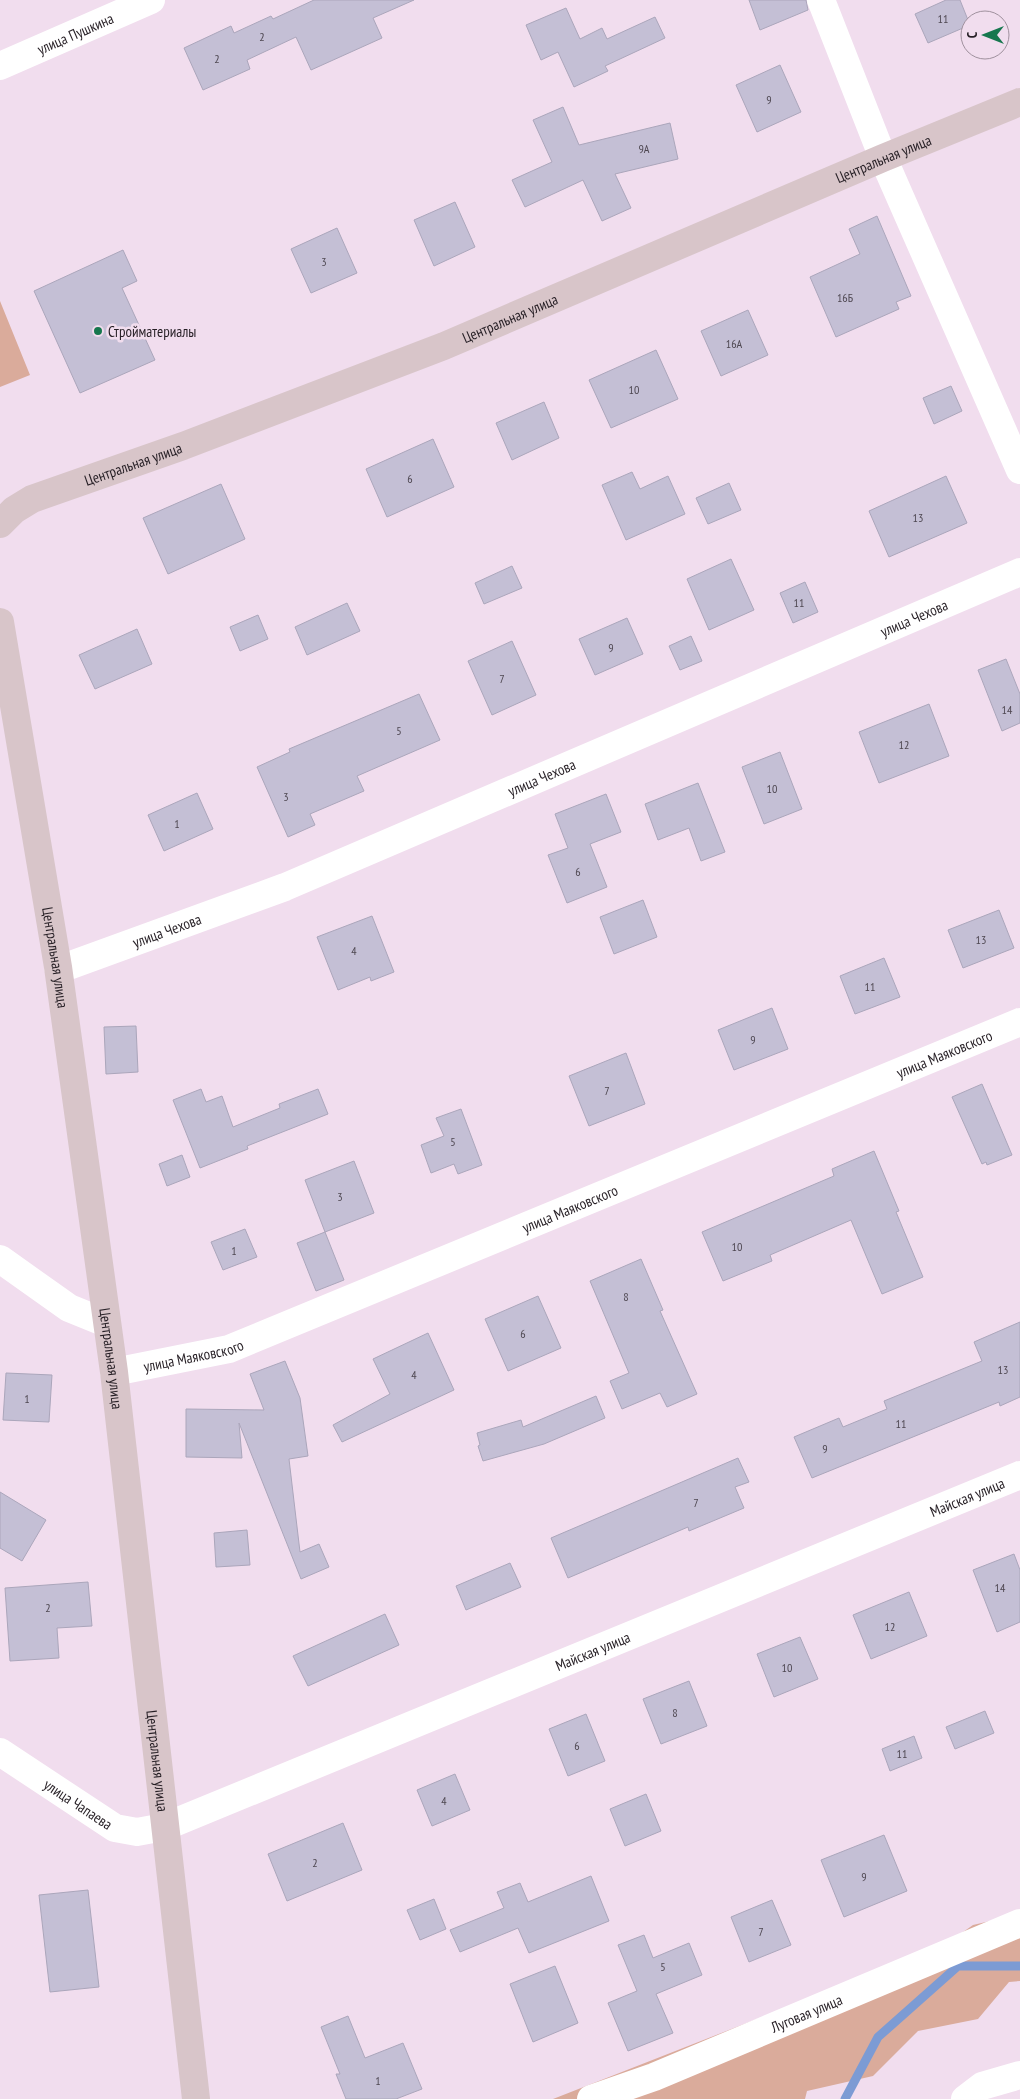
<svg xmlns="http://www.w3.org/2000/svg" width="1020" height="2099" viewBox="0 0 1020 2099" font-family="'PT Sans Narrow',sans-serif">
<rect width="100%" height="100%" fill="#f1ddee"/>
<!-- green -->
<path fill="#daab9b" d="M 0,301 L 30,375 L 0,387 Z
M 1020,1914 L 1020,1981 L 1009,1982 L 978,2019 L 918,2031 L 873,2076 L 807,2091 L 805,2099 L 553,2099 L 757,2019 L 871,1997 L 973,1925 Z"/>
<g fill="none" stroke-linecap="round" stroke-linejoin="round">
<!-- stream -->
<path stroke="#7c9bd4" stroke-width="9" d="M 845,2099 L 878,2037 L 958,1966 L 1020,1966"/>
</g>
<!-- building -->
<path fill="#c4bfd5" stroke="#aba6bb" d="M 314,0 L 414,0 L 373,18 L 382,38 L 311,70 L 296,37 L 247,60 L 250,69 L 203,90 L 184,48 L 231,26 L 234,33 L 271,16 L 273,19 Z
M 749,0 L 806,0 L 808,10 L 760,30 Z
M 946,0 L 960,0 L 970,25 L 928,43 L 915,14 Z
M 566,8 L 580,39 L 602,28 L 607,39 L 655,17 L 665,38 L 605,66 L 608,71 L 574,87 L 558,52 L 541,60 L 526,25 Z
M 780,65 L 801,112 L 757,132 L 736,85 Z
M 563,107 L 579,145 L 670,123 L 678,159 L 615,174 L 631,208 L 602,221 L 583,180 L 525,207 L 512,180 L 552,162 L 533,120 Z
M 455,202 L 475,247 L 434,266 L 414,220 Z
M 877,216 L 911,296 L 896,302 L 899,309 L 836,337 L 810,277 L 860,254 L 849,229 Z
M 337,228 L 357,273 L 311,293 L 291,249 Z
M 123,250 L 137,281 L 122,288 L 155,360 L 80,393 L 34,291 Z
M 748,310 L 768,355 L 721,376 L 701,331 Z
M 656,350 L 678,399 L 611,428 L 589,380 Z
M 951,386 L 962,411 L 934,424 L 923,398 Z
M 544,402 L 559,438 L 512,460 L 496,423 Z
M 433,439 L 454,487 L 387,517 L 366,469 Z
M 632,472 L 640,489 L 668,476 L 685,514 L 626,540 L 602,485 Z
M 946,476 L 967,523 L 889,557 L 869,511 Z
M 729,483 L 741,510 L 708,524 L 696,498 Z
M 221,484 L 245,539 L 168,574 L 143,518 Z
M 731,559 L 754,610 L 709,630 L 687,579 Z
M 512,566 L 522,588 L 484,604 L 475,583 Z
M 805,582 L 818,612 L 793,623 L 780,593 Z
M 347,603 L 360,631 L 307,655 L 295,627 Z
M 258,615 L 268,639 L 240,651 L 230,627 Z
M 627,618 L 643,654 L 595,675 L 579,639 Z
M 137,629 L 152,664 L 95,689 L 79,655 Z
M 691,636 L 702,661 L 680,670 L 669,646 Z
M 512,641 L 536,695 L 492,715 L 468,661 Z
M 1006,659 L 1020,694 L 1020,723 L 1002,731 L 978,670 Z
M 419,694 L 440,740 L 357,776 L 364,791 L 310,814 L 315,825 L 288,837 L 257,767 L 290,752 L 289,749 Z
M 929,704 L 949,756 L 879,783 L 859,732 Z
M 780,752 L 802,809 L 764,824 L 742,767 Z
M 698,783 L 725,852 L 701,861 L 689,828 L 658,840 L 645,804 Z
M 197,793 L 213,829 L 164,851 L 148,815 Z
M 606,794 L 621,832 L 590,844 L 607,887 L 567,903 L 548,855 L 568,848 L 555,814 Z
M 643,900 L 657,937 L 614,954 L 600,917 Z
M 999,910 L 1014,948 L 963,968 L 948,930 Z
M 372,916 L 394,972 L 371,981 L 370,977 L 338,990 L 317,937 Z
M 884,958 L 900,997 L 855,1014 L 840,976 Z
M 772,1008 L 788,1049 L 734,1070 L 718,1030 Z
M 136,1026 L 138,1072 L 106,1074 L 104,1027 Z
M 626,1053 L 645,1104 L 589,1126 L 569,1076 Z
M 982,1084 L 1012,1155 L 987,1165 L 986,1162 L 982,1164 L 952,1097 Z
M 201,1089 L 206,1102 L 222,1096 L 233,1127 L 280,1108 L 279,1104 L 318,1089 L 328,1114 L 247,1146 L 248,1149 L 200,1168 L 173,1100 Z
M 461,1109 L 482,1165 L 458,1174 L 454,1164 L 431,1173 L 421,1145 L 444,1136 L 436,1118 Z
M 874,1151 L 899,1211 L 896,1212 L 923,1277 L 882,1294 L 851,1220 L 770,1255 L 772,1261 L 723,1281 L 702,1232 L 834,1176 L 832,1169 Z
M 182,1155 L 190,1177 L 167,1186 L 159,1164 Z
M 354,1161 L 374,1213 L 325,1232 L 305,1180 Z
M 245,1229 L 257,1257 L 223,1270 L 211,1242 Z
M 325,1232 L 344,1280 L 316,1291 L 297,1243 Z
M 641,1259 L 663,1310 L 660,1311 L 697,1394 L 667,1407 L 660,1393 L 622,1409 L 610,1381 L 629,1373 L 590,1281 Z
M 538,1296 L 561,1348 L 508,1371 L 485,1319 Z
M 1020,1322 L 1020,1397 L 1000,1406 L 999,1402 L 812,1478 L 794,1437 L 839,1418 L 843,1427 L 887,1409 L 884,1401 L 982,1361 L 974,1342 Z
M 428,1333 L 454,1390 L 342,1442 L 333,1425 L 390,1394 L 373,1359 Z
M 285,1361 L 300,1398 L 308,1456 L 289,1459 L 300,1552 L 319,1544 L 329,1567 L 301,1579 L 239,1423 L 242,1458 L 186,1457 L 186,1409 L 264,1410 L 250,1374 Z
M 6,1373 L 52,1375 L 49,1422 L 3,1420 Z
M 596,1396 L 605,1418 L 544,1444 L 483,1461 L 478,1446 L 480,1445 L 477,1433 L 521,1420 L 523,1427 Z
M 738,1458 L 749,1482 L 735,1487 L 744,1508 L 689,1531 L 688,1527 L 568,1578 L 551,1538 Z
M 0,1492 L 46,1520 L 22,1561 L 0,1548 Z
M 247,1530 L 250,1565 L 216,1567 L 214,1533 Z
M 1014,1554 L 1020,1570 L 1020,1622 L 997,1632 L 973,1570 Z
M 510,1563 L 521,1587 L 466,1610 L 456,1586 Z
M 88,1582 L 92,1626 L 57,1628 L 59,1658 L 10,1661 L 5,1588 Z
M 909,1592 L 927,1636 L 871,1659 L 853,1615 Z
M 385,1614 L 399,1645 L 308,1686 L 293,1656 Z
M 800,1637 L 818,1679 L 774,1697 L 757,1654 Z
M 689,1681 L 707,1726 L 661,1744 L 643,1699 Z
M 985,1711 L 994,1733 L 955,1749 L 946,1727 Z
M 586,1714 L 605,1761 L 568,1776 L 549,1729 Z
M 914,1736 L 922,1758 L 890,1771 L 882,1749 Z
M 455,1774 L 470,1810 L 432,1826 L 417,1790 Z
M 646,1794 L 661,1831 L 625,1846 L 610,1809 Z
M 343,1823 L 362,1870 L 287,1901 L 268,1854 Z
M 884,1835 L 907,1891 L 844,1917 L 821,1860 Z
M 591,1876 L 609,1921 L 529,1953 L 518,1928 L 460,1952 L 450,1930 L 504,1908 L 497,1892 L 520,1883 L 528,1902 Z
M 88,1890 L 99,1987 L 50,1992 L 39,1895 Z
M 434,1899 L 446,1929 L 420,1940 L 407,1910 Z
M 772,1900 L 791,1945 L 749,1962 L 731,1917 Z
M 644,1935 L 653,1958 L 689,1943 L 702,1975 L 656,1994 L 673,2033 L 628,2051 L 608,2003 L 637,1991 L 618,1945 Z
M 555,1966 L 578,2023 L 533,2042 L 510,1984 Z
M 348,2016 L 365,2058 L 403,2043 L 422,2089 L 396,2099 L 346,2099 L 336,2074 L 340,2074 L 321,2027 Z"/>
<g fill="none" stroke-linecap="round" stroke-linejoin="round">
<!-- street -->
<g stroke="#fff" stroke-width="28">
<path d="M 821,0 L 883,158 L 1020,470"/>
<path id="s1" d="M 0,66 L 151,0"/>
<path id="s2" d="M 58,967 L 71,965 L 285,887 L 1020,572"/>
<path d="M 0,1259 L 69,1308 L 106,1323"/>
<path id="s3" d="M 114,1372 L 229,1349 L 1020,1022"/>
<path id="s4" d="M 0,1752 L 115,1828 L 137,1832 L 164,1827 L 1020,1475"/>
<path id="s5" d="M 591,2099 L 654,2077 L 1020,1923"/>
<path d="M 965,2099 L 982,2086 L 1020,2075"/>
</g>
<!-- secondary -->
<g stroke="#d8c5c9" stroke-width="28">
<path id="s6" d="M 0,524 L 14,510 L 32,499 L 183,446 L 444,346 L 883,158 L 1020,102"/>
<path id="s7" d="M 0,622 L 58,967 L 114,1372 L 196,2099"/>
</g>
</g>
<!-- markers -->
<circle fill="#16774e" stroke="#f1ddee" stroke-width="2" cx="98" cy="331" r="5"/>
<g text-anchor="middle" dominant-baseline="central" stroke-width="5" stroke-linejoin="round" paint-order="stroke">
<!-- number labels -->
<g font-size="12" fill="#4e4751">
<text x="943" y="18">11</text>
<text x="262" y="36">2</text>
<text x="217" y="58">2</text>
<text x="769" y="99">9</text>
<text x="644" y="148">9А</text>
<text x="324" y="261">3</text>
<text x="845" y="297">16Б</text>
<text x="734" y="343">16А</text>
<text x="634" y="389">10</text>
<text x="410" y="478">6</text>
<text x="918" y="517">13</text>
<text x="799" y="602">11</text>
<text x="611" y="647">9</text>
<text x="502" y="678">7</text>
<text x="1007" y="709">14</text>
<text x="399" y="730">5</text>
<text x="904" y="744">12</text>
<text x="772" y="788">10</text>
<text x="286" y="796">3</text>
<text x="177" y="823">1</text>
<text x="578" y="871">6</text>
<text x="981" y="939">13</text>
<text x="354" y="950">4</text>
<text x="870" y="986">11</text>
<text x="753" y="1039">9</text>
<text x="607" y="1090">7</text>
<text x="453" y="1141">5</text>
<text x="340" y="1196">3</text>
<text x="737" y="1246">10</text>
<text x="234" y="1250">1</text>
<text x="626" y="1296">8</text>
<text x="523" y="1333">6</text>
<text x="1003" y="1369">13</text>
<text x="414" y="1374">4</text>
<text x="27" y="1398">1</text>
<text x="901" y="1423">11</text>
<text x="825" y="1448">9</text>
<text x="696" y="1502">7</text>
<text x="1000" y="1587">14</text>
<text x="48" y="1607">2</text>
<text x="890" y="1626">12</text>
<text x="787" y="1667">10</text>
<text x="675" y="1712">8</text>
<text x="577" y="1745">6</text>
<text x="902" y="1753">11</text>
<text x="444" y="1800">4</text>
<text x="315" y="1862">2</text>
<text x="864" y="1876">9</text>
<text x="761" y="1931">7</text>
<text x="663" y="1966">5</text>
<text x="378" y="2080">1</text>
</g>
<!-- street labels -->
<g font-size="15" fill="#261f25" stroke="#f1ddee">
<text stroke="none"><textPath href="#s1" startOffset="82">улица Пушкина</textPath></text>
<text stroke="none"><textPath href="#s6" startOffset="958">Центральная улица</textPath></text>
<text stroke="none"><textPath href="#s6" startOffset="552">Центральная улица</textPath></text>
<text stroke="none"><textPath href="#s6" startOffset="148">Центральная улица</textPath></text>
<text stroke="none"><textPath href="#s2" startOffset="925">улица Чехова</textPath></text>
<text stroke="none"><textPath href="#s2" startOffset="520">улица Чехова</textPath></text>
<text stroke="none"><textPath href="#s2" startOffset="115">улица Чехова</textPath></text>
<text stroke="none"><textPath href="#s7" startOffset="340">Центральная улица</textPath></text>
<text stroke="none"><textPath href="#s3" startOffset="891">улица Маяковского</textPath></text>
<text stroke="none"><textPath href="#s3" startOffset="486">улица Маяковского</textPath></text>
<text stroke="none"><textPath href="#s3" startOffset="81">улица Маяковского</textPath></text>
<text stroke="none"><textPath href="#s7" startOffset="745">Центральная улица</textPath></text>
<text stroke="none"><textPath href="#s4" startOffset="1056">Майская улица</textPath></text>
<text stroke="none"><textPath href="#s4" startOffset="651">Майская улица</textPath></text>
<text stroke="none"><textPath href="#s7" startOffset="1150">Центральная улица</textPath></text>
<text stroke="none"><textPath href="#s4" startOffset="94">улица Чапаева</textPath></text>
<text stroke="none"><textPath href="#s5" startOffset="232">Луговая улица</textPath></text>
</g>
<!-- poi labels -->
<g font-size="15" fill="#261f25" stroke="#f1ddee" text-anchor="start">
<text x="108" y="331">Стройматериалы</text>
</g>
</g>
<!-- north arrow -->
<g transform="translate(985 35) rotate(270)"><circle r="24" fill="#f1ddee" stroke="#a0919e"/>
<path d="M0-4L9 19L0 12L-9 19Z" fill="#16774e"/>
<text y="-8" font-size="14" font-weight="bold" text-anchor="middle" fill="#261f25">С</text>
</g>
</svg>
